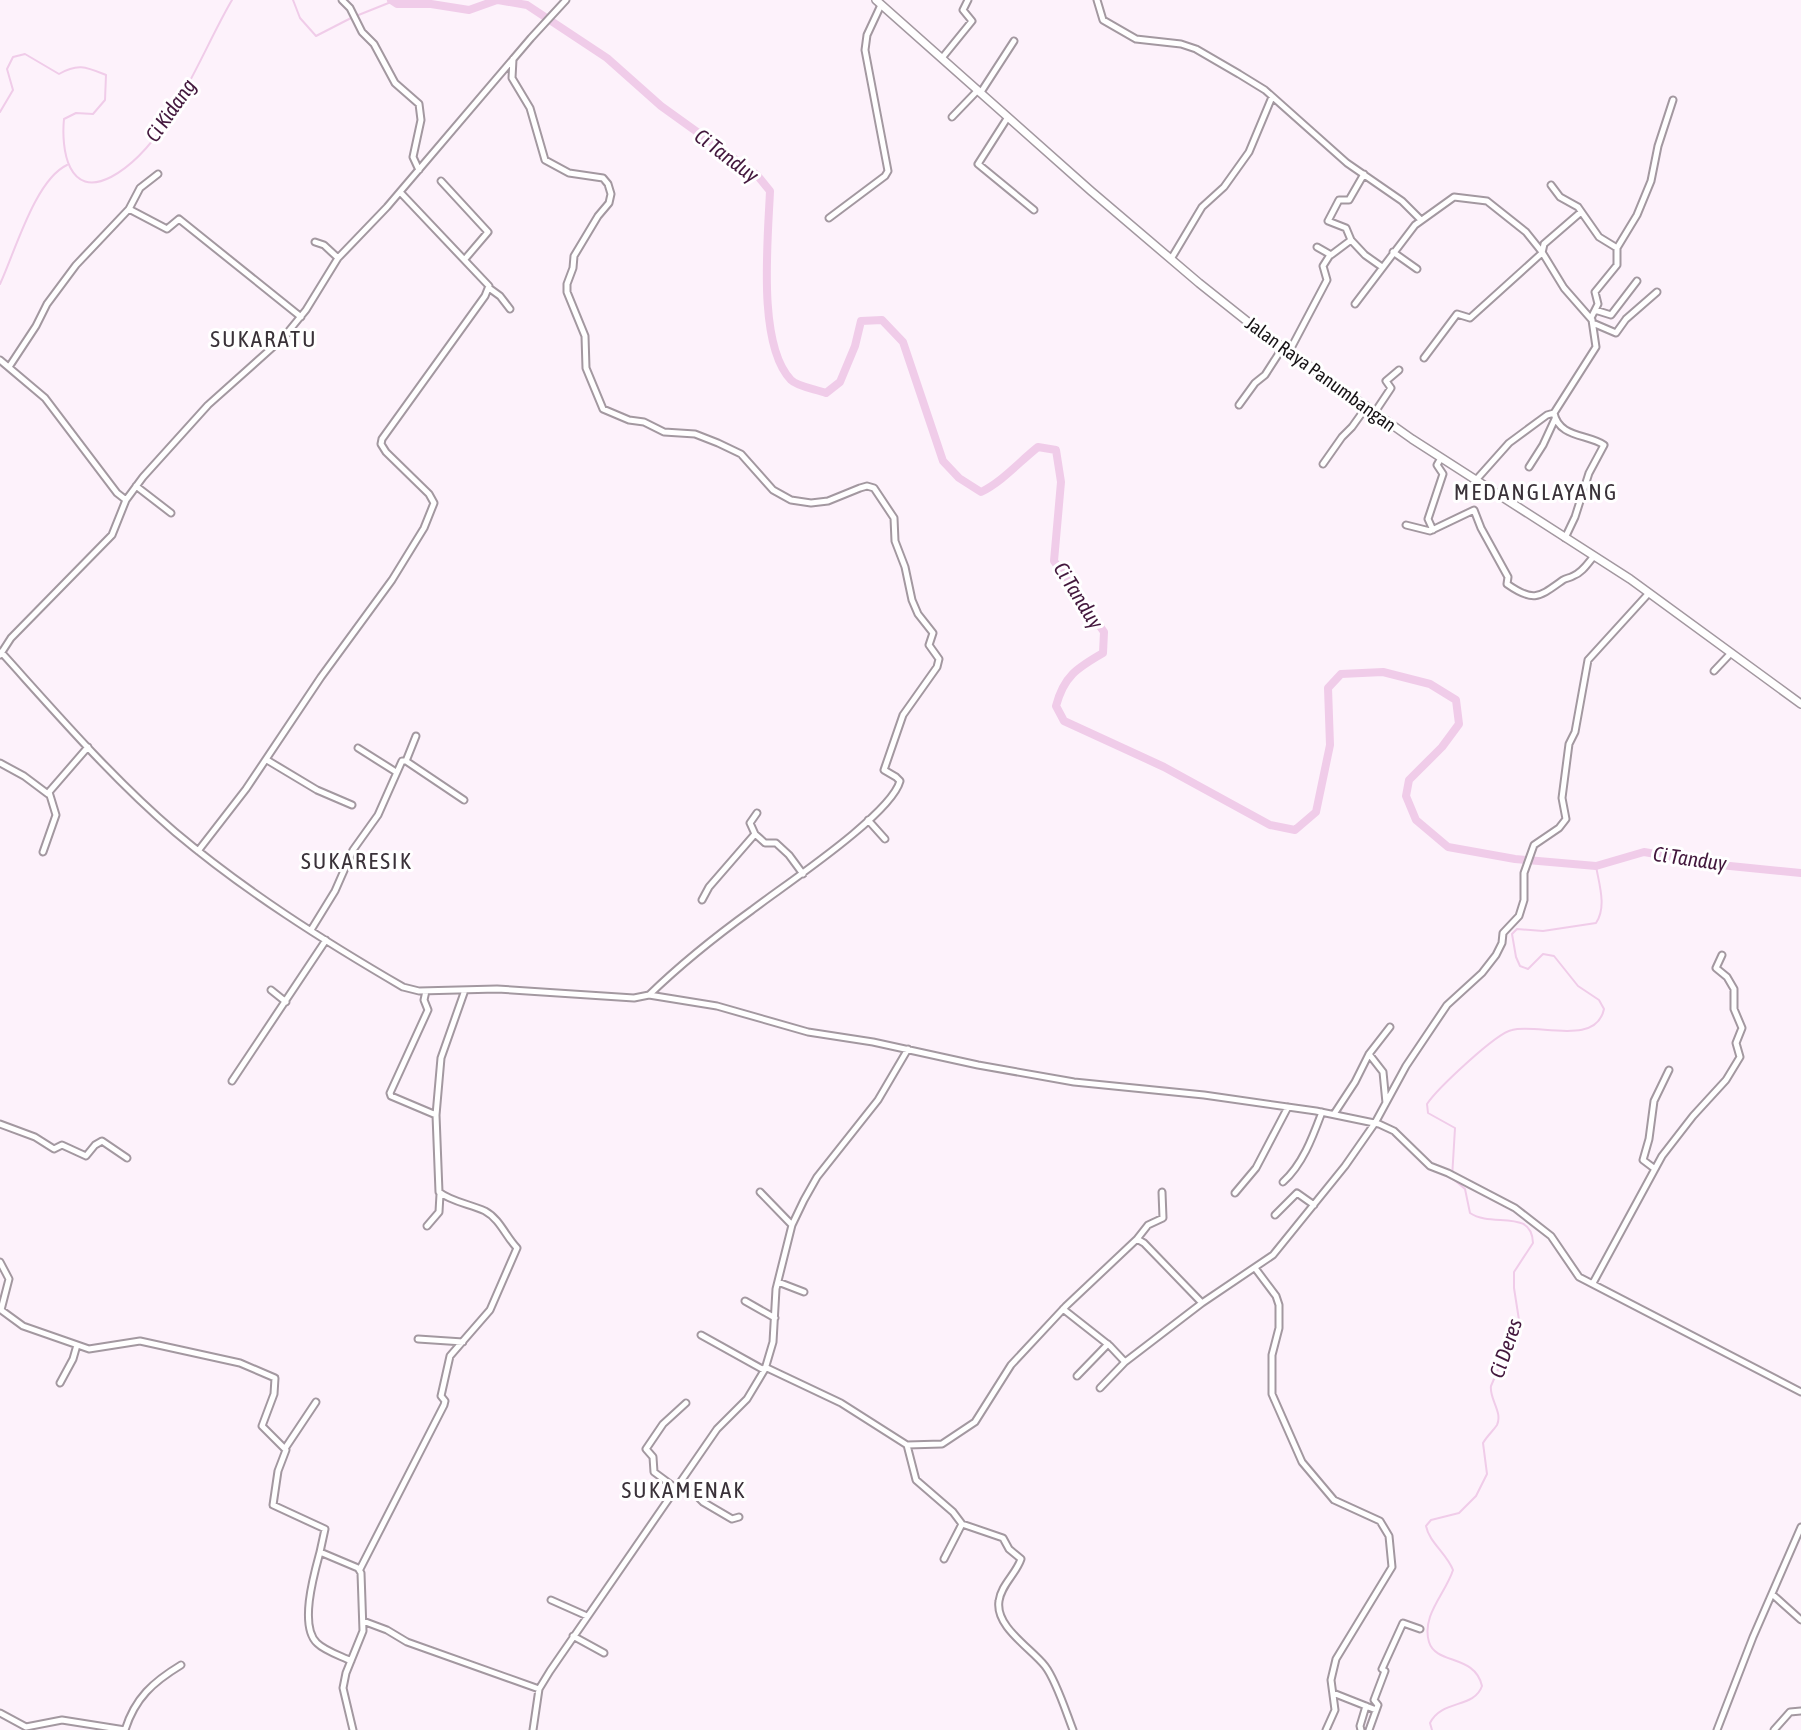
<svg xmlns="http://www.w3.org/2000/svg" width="1801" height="1730" viewBox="0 0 1801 1730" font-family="'Asap Condensed',sans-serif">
<rect width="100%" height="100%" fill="#fdf2fb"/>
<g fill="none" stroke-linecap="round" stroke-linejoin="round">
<!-- stream -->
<path stroke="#f0cce9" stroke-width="2" d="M 293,0 L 300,18 L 316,36 L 351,18
M 356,16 L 391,2
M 0,112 L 13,90 L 7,69 L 13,57 L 25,54 L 59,74 C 78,63 86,67 106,75 L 105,100 L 93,114 L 76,113 L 64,119 C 61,149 68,199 111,177 C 169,146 200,54 232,0
M 0,284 C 15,252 35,180 67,165
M 1432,1730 L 1430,1723 C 1442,1699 1474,1709 1482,1686 C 1475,1654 1436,1665 1429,1642 C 1421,1615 1446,1593 1453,1570 C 1447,1554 1429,1542 1426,1526 L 1431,1520 L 1459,1513 L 1476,1496 L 1487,1474 L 1483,1443 C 1487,1436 1493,1431 1497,1425 C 1503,1412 1489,1399 1491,1386 L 1519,1320 L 1514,1288 L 1514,1272 L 1533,1243 C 1532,1208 1492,1228 1470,1213 L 1465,1189 L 1452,1178 L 1455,1128 L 1428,1113 L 1427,1104 C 1437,1089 1496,1033 1512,1030 C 1537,1023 1596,1047 1604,1009 L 1599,1000 L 1578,986 L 1554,956 L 1543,954 L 1528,969 L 1520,966 L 1516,957 L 1512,934 L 1517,929 L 1543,931 L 1596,923 C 1607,907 1599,884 1596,866"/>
<!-- river -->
<path stroke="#f0cce9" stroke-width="8" d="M 391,0 L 397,4 L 431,4 L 469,10 L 497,0
M 498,0 L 527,5 L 607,58 L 661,106 L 757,175 L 770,191 C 768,239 757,345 791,380 C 798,387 816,389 826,393 L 840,382 L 855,346 L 861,321 L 882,320 L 903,342 L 943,461 L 959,478 L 981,492 C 1003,481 1019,462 1038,447 L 1056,450 L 1061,482 L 1054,561 L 1104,632 L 1103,653 C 1077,668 1064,676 1056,706 L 1064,721 L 1164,767 L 1270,825 L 1295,830 L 1316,812 L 1330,745 L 1328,688 L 1341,674 L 1383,672 L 1430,684 L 1456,700 L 1459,724 L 1442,747 L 1409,780 L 1406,796 L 1416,820 L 1448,847 L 1515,859 L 1596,866 L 1644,852 L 1720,865 L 1801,873"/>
<defs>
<path id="street" d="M 342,0 L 350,8 L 362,32 L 374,44 L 395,83 L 419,104 L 421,120 L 413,157 L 419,170
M 1097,0 L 1103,20 L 1136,39 L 1181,44 L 1196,49 L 1239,74 L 1265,90 L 1347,163 L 1402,201 L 1421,220
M 942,58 L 972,21 L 963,10 L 968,0
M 513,59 L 512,78 L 530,108 L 545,160 L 569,173 L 603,178 L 608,184 L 611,194 L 609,203 L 598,216 L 574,256 L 573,268 L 567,284 L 567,292 L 585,336 L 586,368 L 603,409 L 629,420 L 644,422 L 664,432 L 695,434 L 718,443 L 741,454 L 773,490 L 791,500 L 811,503 L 828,501 L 860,488 L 867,486 L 874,488 L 894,518 L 895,541 L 905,567 L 912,600 L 918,614 L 933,633 L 929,645 L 939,659 L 937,667 L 903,715 L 884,770 L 896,777 L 900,781 C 891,815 783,886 752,910 C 716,936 681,964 649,995
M 981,92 L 1014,41
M 952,117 L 978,90
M 1008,117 L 978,164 L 1034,210
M 441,181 L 488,232 L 465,259
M 1551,185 L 1560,197 L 1578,207 L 1599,237 L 1617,248
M 129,209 L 167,229 L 179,219 L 301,317
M 829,218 L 885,176 L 888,171 L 865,50 L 867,35 L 881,5
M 1351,240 L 1346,228 L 1328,221 L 1339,200 L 1349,200 L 1364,174
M 315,242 L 324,245 L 338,258
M 1317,247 L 1331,255 L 1351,240 L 1365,255 L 1382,267
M 1393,252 L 1417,269
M 1171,259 L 1202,207 L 1224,187 L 1249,152 L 1272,97
M 489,288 L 500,296 L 510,309
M 1355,304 L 1415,225 L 1454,197 L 1487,201 L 1526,232 L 1542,252 L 1564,288 L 1592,320 L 1596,347 L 1554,413 L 1547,415 L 1509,443 L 1476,480
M 1595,310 L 1611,315 L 1637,281
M 1591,318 L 1598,304 L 1595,292 L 1617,265 L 1617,248 L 1637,215 L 1651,181 L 1658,146 L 1673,100
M 1595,324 L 1616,333 L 1626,319 L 1657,292
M 1289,352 L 1327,280 L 1323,266 L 1330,255
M 1424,358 L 1457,314 L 1470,318 L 1542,253 L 1544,244 L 1581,212
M 0,360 L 45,398 L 117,493 L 126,500
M 9,367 L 36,326 L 47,304 L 76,265 L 129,209 L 140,188 L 158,174
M 1239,405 L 1255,383 L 1265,375 L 1283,347
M 1375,412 L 1391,388 L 1386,381 L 1399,370
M 1554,413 C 1559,438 1588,434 1604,445 L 1589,473 L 1575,517 L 1565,538
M 1323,464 L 1342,437 L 1352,427 L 1367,406
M 1529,467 L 1543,445 L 1555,419
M 136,486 L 171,513
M 1406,525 L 1430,531 L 1474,510 L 1481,528 L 1508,577 L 1507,584 C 1534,603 1539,597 1563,580 C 1566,578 1570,578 1573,576 C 1582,573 1588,563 1594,556
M 1433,530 L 1428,519 L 1443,474 L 1437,465 L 1441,458
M 1,652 C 57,714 112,778 175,832 C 245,891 324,941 403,987 L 419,991 L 497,989 L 634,998 L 649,995 L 717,1006 L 808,1032 L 873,1042 L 978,1065 L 1074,1082 L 1204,1095 L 1316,1111 L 1379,1124 L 1394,1131 L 1430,1166 L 1448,1173 L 1515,1208 L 1551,1236 L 1579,1277 L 1801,1392
M 0,655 L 11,638 L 112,535 L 126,500 L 143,477 L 208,405 L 283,338 L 306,310 L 338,258 L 387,207 L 531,38 L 566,0
M 1714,671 L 1731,653
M 358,748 L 396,772
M 267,760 L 317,790 L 352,805
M 406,761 L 416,736
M 0,763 L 24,776 L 48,794
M 757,813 L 750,823 L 755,834 L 765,843 L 776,843 L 789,855 L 803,874
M 868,820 L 885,839
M 198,851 L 246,789 L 321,677 L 392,580 L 424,528 L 434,503 L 429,494 L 386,452 L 381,444 L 382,439 L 485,296 L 489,286 L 400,192
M 43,852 L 56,815 L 49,792 L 88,747
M 702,900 L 709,887 L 755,834
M 311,930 L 335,891 L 353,850 L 378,815 L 402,761 L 406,761 L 464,800
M 271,990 L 286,1002
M 426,991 L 424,1000 L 428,1010 L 390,1093 L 391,1096 L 436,1115
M 1369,1054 L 1383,1072 L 1386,1103
M 232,1081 L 326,940
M 1334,1114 L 1355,1082 L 1369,1054 L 1390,1027
M 0,1124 L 35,1137 L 54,1149 L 62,1145 L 86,1156 L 95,1145 L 102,1141 L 127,1158
M 1655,1169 L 1643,1160 L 1649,1139 L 1654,1101 L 1669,1070
M 1283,1182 C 1303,1164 1313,1136 1322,1112
M 760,1192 L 792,1225
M 1235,1193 L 1256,1168 L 1288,1107
M 1275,1215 L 1297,1193 L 1314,1205
M 427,1226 L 439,1212 L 440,1194
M 1137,1239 L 1148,1225 L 1163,1218 L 1162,1192
M 0,1262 L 9,1279 L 1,1310 L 23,1326 L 89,1349 L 140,1341 L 240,1363 L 275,1378 L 274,1394 L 262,1426 L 286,1450 L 278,1471 L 273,1505 L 325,1529 L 320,1552 L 358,1568 L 361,1573 L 363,1631 L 346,1673 L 343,1688 L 353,1730
M 1255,1268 L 1276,1296 L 1279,1305 L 1279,1328 L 1272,1355 L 1272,1394 L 1302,1462 L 1334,1500 L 1380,1521 L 1389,1536 L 1392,1567 L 1336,1659 L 1331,1680 L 1335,1710 L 1326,1730
M 778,1282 L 804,1292
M 1593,1283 L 1662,1156 L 1693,1116 L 1726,1080 L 1740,1057 L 1736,1043 L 1742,1028 L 1734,1009 L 1734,989 L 1727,977 L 1716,968 L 1722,955
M 745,1301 L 775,1318
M 1063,1309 L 1110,1346 L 1125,1362 L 1202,1303
M 701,1335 L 764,1370
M 418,1339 L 463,1342
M 765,1367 L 841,1403 L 907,1445 L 942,1444 L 975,1422 L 1011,1365 L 1066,1306 L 1137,1239 L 1144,1243 L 1202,1303 L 1273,1255 L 1345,1166 L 1375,1123 L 1406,1066 L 1447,1005 L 1482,973 L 1496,955 L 1502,943 L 1503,933 L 1519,916 L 1524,900 L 1524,873 L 1534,845 L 1559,828 L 1566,819 L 1562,798 L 1569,744 L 1575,732 L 1588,660 L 1649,593
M 1077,1376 L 1108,1344
M 60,1383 L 73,1359 L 77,1345
M 1100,1388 L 1125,1362
M 907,1445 L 916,1480 L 953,1512 L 962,1524 L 944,1559
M 286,1447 L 316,1402
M 682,1481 L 703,1502 L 732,1519 L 739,1517
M 677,1489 L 654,1472 L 653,1457 L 646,1449 L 663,1424 L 686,1403
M 962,1524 L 1003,1538 L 1009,1549 L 1021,1559 C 1016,1574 1001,1585 999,1601 C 995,1627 1031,1648 1045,1666 C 1056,1680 1066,1712 1073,1730
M 320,1552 C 314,1574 299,1626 317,1643 C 325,1651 341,1656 351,1661
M 360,1569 L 444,1405 L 445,1401 L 441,1396 L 450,1356 L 490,1310 L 517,1248 C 506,1237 500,1219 485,1211 C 470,1204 452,1202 439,1192 L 436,1115 L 441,1058 L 465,990
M 1772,1594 L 1801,1620
M 551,1600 L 587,1616
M 363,1621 L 387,1630 L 407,1642 L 539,1689
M 573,1636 L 604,1653
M 1333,1693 L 1376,1710
M 0,1713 L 26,1727 L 62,1720 L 125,1730
M 125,1730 C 135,1698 153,1682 181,1665
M 533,1730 L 539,1689 L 550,1671 L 717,1429 L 747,1399 L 765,1369 L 773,1342 L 776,1289 L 792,1225 L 804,1200 L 817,1177 L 878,1100 L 908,1049
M 1361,1730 L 1360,1726 L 1366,1706
M 1369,1730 L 1378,1705 L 1374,1700 L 1385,1671 L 1382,1669 L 1403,1623 L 1420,1629
M 1717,1730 L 1753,1637 L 1801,1527
M 1774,1730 L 1790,1712 L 1801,1711"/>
<path id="secondary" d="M 876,0 L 1091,191 L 1199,283 L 1253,326 L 1412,439 L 1630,579 L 1801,704"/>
</defs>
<!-- street casing -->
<use href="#street" stroke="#a398a0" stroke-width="9"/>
<!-- secondary casing -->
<use href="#secondary" stroke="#a398a0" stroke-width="10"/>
<!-- street -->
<use href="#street" stroke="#fff" stroke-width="5"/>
<!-- secondary -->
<use href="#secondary" stroke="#fff" stroke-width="7"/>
</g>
<g text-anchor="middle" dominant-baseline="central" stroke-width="6" stroke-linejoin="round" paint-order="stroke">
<!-- street labels -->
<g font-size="19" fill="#171316" stroke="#fff">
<text transform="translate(1321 374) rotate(36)">Jalan Raya Panumbangan</text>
</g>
<!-- water labels -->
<g font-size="21" font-style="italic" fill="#43183d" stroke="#fff">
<text transform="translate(170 110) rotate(-55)">Ci Kidang</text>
<text transform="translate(727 155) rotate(37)">Ci Tanduy</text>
<text transform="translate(1079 595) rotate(58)">Ci Tanduy</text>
<text transform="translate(1690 858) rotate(8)">Ci Tanduy</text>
<text transform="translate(1505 1348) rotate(-71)">Ci Deres</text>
</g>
<!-- quarter labels -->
<g font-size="23" letter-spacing="2" fill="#3a3239" stroke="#fff">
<text x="264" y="339">SUKARATU</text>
<text x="1536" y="492">MEDANGLAYANG</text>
<text x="357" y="861">SUKARESIK</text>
<text x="684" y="1490">SUKAMENAK</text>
</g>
</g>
</svg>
